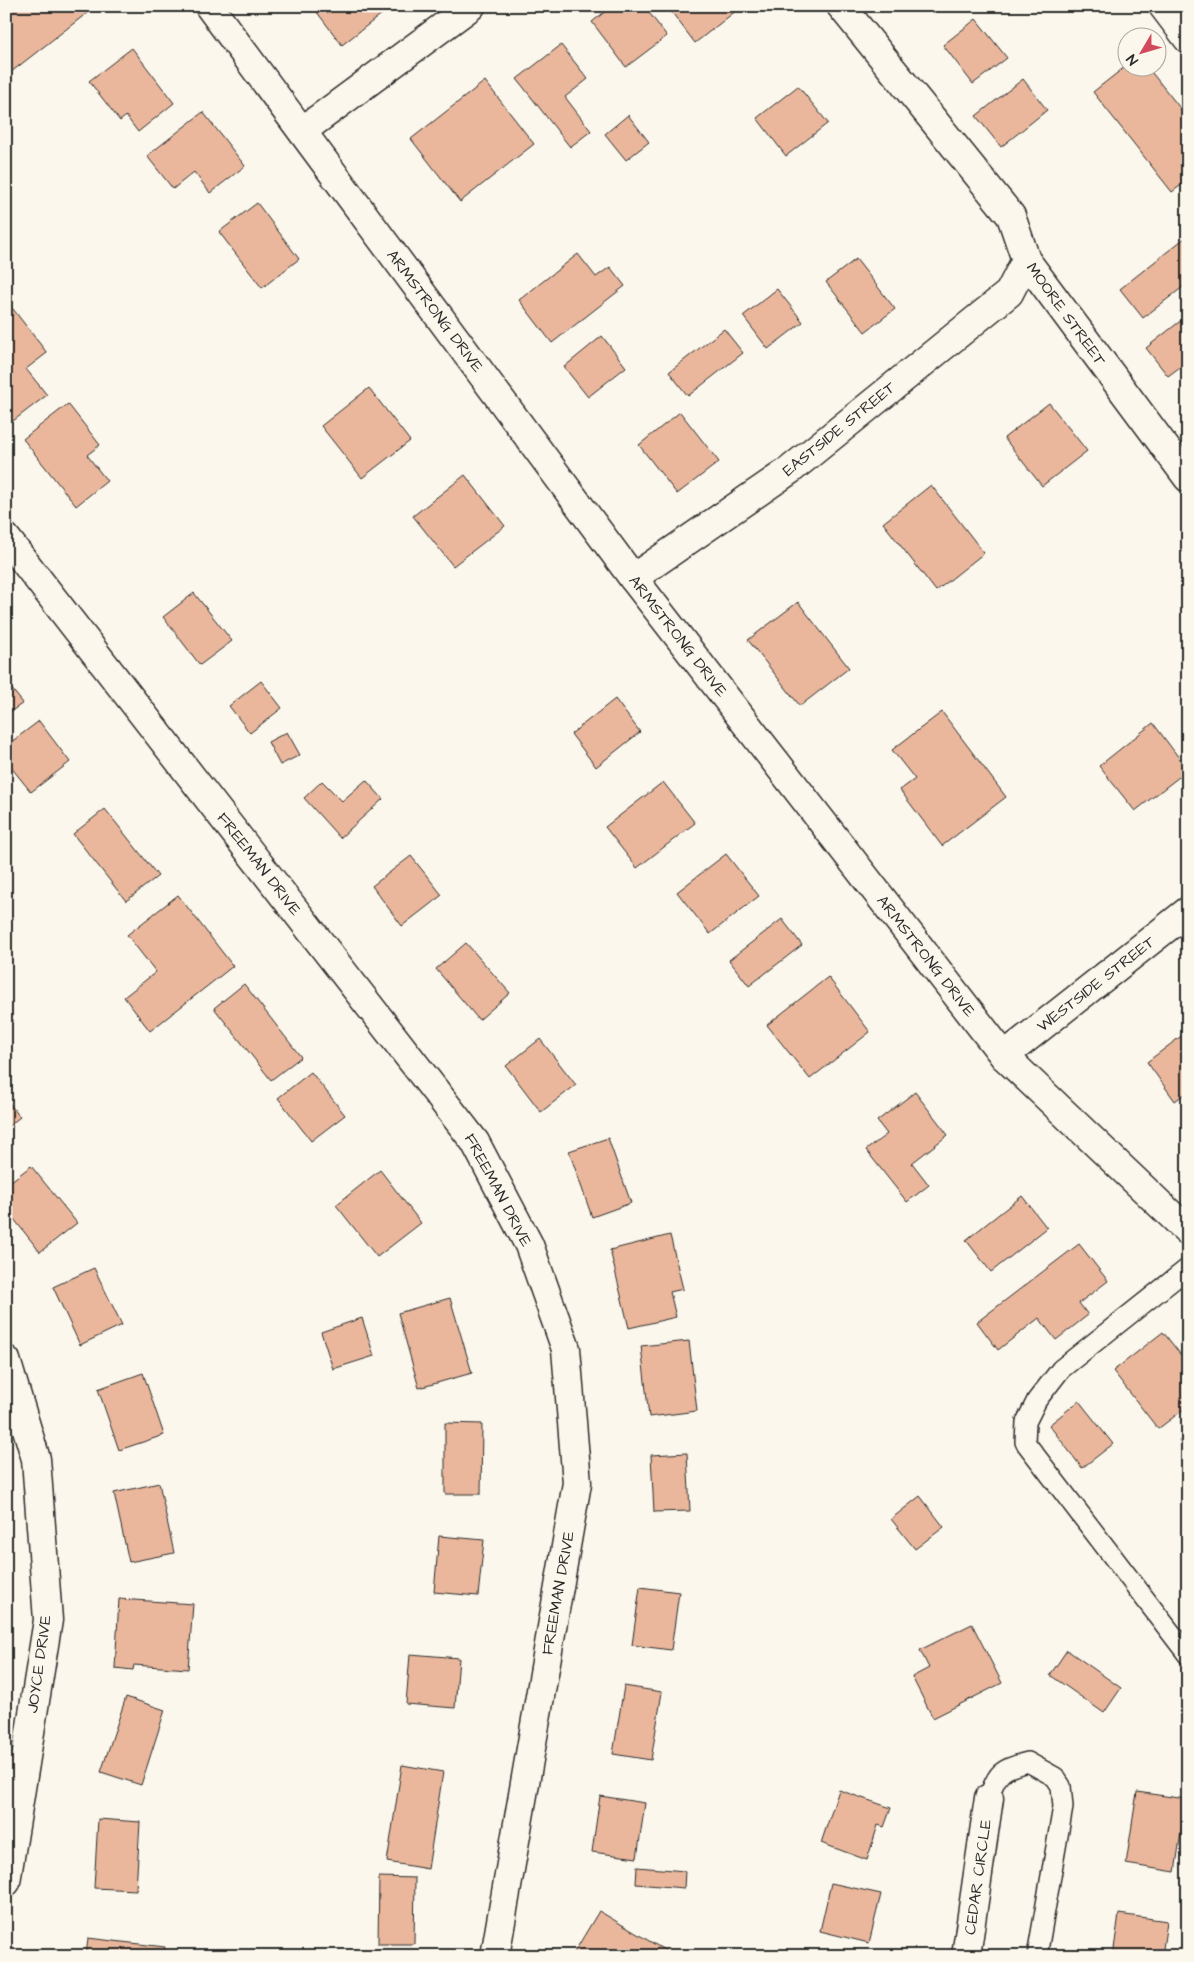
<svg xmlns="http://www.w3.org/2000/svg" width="1194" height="1962" viewBox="0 0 1194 1962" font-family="'Architects Daughter',sans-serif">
<rect width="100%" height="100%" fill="#fbf7ec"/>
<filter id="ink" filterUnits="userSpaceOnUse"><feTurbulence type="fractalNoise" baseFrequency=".02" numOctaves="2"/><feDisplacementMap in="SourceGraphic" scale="10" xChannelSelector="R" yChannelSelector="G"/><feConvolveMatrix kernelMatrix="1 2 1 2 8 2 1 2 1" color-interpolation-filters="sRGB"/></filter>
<g filter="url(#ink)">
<!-- building -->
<path fill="#eab79c" stroke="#2b2b2b" d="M 18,6 L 96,6 L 6,76 L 6,16 Z
M 314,6 L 392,6 L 342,45 L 313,7 Z
M 612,6 L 644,6 L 667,36 L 626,67 L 592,22 Z
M 667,6 L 734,6 L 737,10 L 695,43 Z
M 976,19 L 1007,58 L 973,84 L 943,45 Z
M 561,45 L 588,79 L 565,97 L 591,131 L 570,147 L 517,79 Z
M 132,48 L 174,103 L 138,132 L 126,116 L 120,121 L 89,81 Z
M 1126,66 L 1126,68 L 1148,68 L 1188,118 L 1188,180 L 1172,192 L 1093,92 Z
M 1023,79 L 1047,110 L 1001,147 L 976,116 Z
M 485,81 L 534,144 L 460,202 L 411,139 Z
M 798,86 L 828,123 L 786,156 L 757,118 Z
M 203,112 L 245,166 L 210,193 L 194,172 L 173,189 L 147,156 Z
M 628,115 L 649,142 L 626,160 L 605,134 Z
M 257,203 L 299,259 L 262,288 L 219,232 Z
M 1186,237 L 1188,240 L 1188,283 L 1143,318 L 1120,289 Z
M 578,254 L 596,277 L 610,267 L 625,286 L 552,343 L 519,300 Z
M 856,259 L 895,309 L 865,332 L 826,282 Z
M 777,289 L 803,322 L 768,349 L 743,316 Z
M 13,309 L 47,353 L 26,369 L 47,395 L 13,421 L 6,412 L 6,314 Z
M 1188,315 L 1188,361 L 1168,376 L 1146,348 Z
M 724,329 L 743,353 L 688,396 L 669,372 Z
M 602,336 L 626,367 L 588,397 L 564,367 Z
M 369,388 L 410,441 L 362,478 L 321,426 Z
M 1049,403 L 1087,451 L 1042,486 L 1004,438 Z
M 68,404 L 100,445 L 87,455 L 107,481 L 76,506 L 23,439 Z
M 680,412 L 719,462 L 677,494 L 639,445 Z
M 465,475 L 505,526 L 453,566 L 413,516 Z
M 931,485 L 984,553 L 936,591 L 883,523 Z
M 194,593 L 232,641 L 200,665 L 163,617 Z
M 798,602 L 849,668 L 800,706 L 748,640 Z
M 261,681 L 282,708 L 250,733 L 229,706 Z
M 6,682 L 23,703 L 6,715 Z
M 615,699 L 640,732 L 596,767 L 571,734 Z
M 942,712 L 1006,797 L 942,846 L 900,790 L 915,779 L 892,750 Z
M 39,721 L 70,762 L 31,792 L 6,761 L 6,746 Z
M 1153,723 L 1188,770 L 1135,811 L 1099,766 Z
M 287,732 L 300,755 L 280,765 L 268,742 Z
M 366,780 L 383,799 L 340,838 L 304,798 L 322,781 L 342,801 Z
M 663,782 L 695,823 L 637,868 L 605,827 Z
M 105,809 L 158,876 L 126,901 L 73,834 Z
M 726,854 L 759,896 L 710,934 L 677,892 Z
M 411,856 L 442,895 L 402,926 L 372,886 Z
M 178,895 L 233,966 L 150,1031 L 124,997 L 156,972 L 127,935 Z
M 782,919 L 802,945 L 749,986 L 729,960 Z
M 466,943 L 510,993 L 479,1020 L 436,969 Z
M 828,977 L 870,1032 L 810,1079 L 767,1025 Z
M 244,984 L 301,1057 L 271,1080 L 214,1008 Z
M 1188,1031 L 1188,1091 L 1175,1101 L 1147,1062 Z
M 540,1039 L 576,1085 L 541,1112 L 506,1066 Z
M 311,1072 L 345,1115 L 311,1141 L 278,1098 Z
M 915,1092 L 948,1135 L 912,1163 L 929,1185 L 907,1202 L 866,1150 L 887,1134 L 877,1121 Z
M 6,1099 L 20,1117 L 6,1128 Z
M 608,1138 L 631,1203 L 592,1217 L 569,1151 Z
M 31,1166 L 77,1223 L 40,1252 L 6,1209 L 6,1185 Z
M 380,1170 L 421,1223 L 377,1257 L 336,1205 Z
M 1022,1196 L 1047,1228 L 991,1272 L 966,1240 Z
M 670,1235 L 683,1289 L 670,1292 L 676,1317 L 629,1328 L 610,1250 Z
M 1079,1244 L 1108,1281 L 1079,1303 L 1088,1315 L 1056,1340 L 1039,1318 L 998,1350 L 977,1322 Z
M 94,1268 L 122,1325 L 80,1345 L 53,1287 Z
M 450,1298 L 472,1373 L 419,1388 L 398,1313 Z
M 362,1318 L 374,1356 L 333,1369 L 321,1332 Z
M 1163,1332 L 1188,1364 L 1188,1406 L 1158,1429 L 1113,1371 Z
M 689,1341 L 697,1411 L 649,1417 L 641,1346 Z
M 143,1373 L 164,1435 L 119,1450 L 98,1389 Z
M 1079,1401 L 1113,1444 L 1082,1468 L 1049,1425 Z
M 445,1423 L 482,1424 L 481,1494 L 445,1494 Z
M 1188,1434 L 1188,1452 L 1179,1441 Z
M 687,1453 L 690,1511 L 654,1512 L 651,1455 Z
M 159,1483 L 174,1553 L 129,1562 L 114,1493 Z
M 920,1496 L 944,1527 L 915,1549 L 891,1519 Z
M 439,1536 L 484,1540 L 478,1596 L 434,1592 Z
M 640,1587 L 679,1592 L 671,1650 L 632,1645 Z
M 119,1599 L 193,1604 L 188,1669 L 134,1665 L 133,1670 L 115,1668 Z
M 972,1624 L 1002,1683 L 933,1718 L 912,1677 L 929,1668 L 920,1650 Z
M 1067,1650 L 1121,1688 L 1104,1713 L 1050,1675 Z
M 410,1654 L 459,1658 L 455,1708 L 406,1704 Z
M 624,1686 L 662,1692 L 651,1760 L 613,1754 Z
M 126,1697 L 165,1710 L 141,1785 L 101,1772 Z
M 402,1765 L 443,1772 L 428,1869 L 387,1862 Z
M 839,1790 L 891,1808 L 884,1827 L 878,1825 L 867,1860 L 821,1843 Z
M 1137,1792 L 1186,1799 L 1175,1872 L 1126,1864 Z
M 600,1796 L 645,1803 L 637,1858 L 592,1852 Z
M 98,1819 L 140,1822 L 136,1890 L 94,1888 Z
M 637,1867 L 685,1871 L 684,1888 L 636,1884 Z
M 379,1877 L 415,1878 L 414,1944 L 378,1944 Z
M 831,1883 L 881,1894 L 869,1943 L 820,1931 Z
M 599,1911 L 666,1951 L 663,1956 L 572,1956 Z
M 1119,1914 L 1167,1921 L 1162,1956 L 1113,1956 Z
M 88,1938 L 165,1947 L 164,1956 L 86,1956 Z"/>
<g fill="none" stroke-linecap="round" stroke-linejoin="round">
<defs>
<path id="service" d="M 1188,1268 L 1061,1369 L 1037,1400 L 1026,1422 L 1025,1442 L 1188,1655
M 989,1798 C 996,1773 1002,1768 1028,1762 L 1055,1777 L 1061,1786 L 1063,1807 L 1037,1956"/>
<path id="minor" d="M 841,6 L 1011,216 L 1026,260 L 1188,478
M 1163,6 L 1188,39
M 302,131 L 471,6
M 6,538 L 475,1142 L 529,1245 L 566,1349 L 577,1483 L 495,1956
M 633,578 L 790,470 L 1009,293 L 1026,260
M 1004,1056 L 1188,911
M 6,1360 L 36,1459 L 48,1620 L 6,1882
M 966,1956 L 989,1798"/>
<path id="tertiary" d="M 209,6 L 633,578 L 1004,1056 L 1188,1231"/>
</defs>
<!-- service casing -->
<use href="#service" stroke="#2b2b2b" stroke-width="22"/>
<!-- minor casing -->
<use href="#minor" stroke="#2b2b2b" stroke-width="31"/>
<!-- tertiary casing -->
<use href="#tertiary" stroke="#2b2b2b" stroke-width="31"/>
<!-- service -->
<use href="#service" stroke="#fbf7ec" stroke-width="19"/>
<!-- minor -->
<use href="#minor" stroke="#fbf7ec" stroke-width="28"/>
<!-- tertiary -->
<use href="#tertiary" stroke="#fbf7ec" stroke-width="28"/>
</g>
</g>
<g text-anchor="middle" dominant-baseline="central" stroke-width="5" stroke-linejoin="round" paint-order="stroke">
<!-- street labels -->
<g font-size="16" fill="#2b2b2b" stroke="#fbf7ec">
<text transform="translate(435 311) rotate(53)">ARMSTRONG DRIVE</text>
<text transform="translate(1066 314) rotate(54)">MOORE STREET</text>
<text transform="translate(839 429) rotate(-39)">EASTSIDE STREET</text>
<text transform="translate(678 636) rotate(52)">ARMSTRONG DRIVE</text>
<text transform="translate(259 864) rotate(52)">FREEMAN DRIVE</text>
<text transform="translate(926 956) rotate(52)">ARMSTRONG DRIVE</text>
<text transform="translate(1096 984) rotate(-38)">WESTSIDE STREET</text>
<text transform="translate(498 1190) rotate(62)">FREEMAN DRIVE</text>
<text transform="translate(558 1593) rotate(-80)">FREEMAN DRIVE</text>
<text transform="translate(39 1664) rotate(-82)">JOYCE DRIVE</text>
<text transform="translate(978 1877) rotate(-82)">CEDAR CIRCLE</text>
</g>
</g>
<!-- margin -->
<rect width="1194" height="1962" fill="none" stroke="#fbf7ec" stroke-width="25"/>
<rect x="12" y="12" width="1169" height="1937" fill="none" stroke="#2b2b2b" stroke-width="2" filter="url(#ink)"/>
<!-- north arrow -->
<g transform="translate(1142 52) rotate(232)"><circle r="24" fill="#fbf7ec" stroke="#a8a59f"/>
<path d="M0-4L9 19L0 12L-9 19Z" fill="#d1495b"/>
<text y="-8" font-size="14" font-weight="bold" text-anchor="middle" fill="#2b2b2b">N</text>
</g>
</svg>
